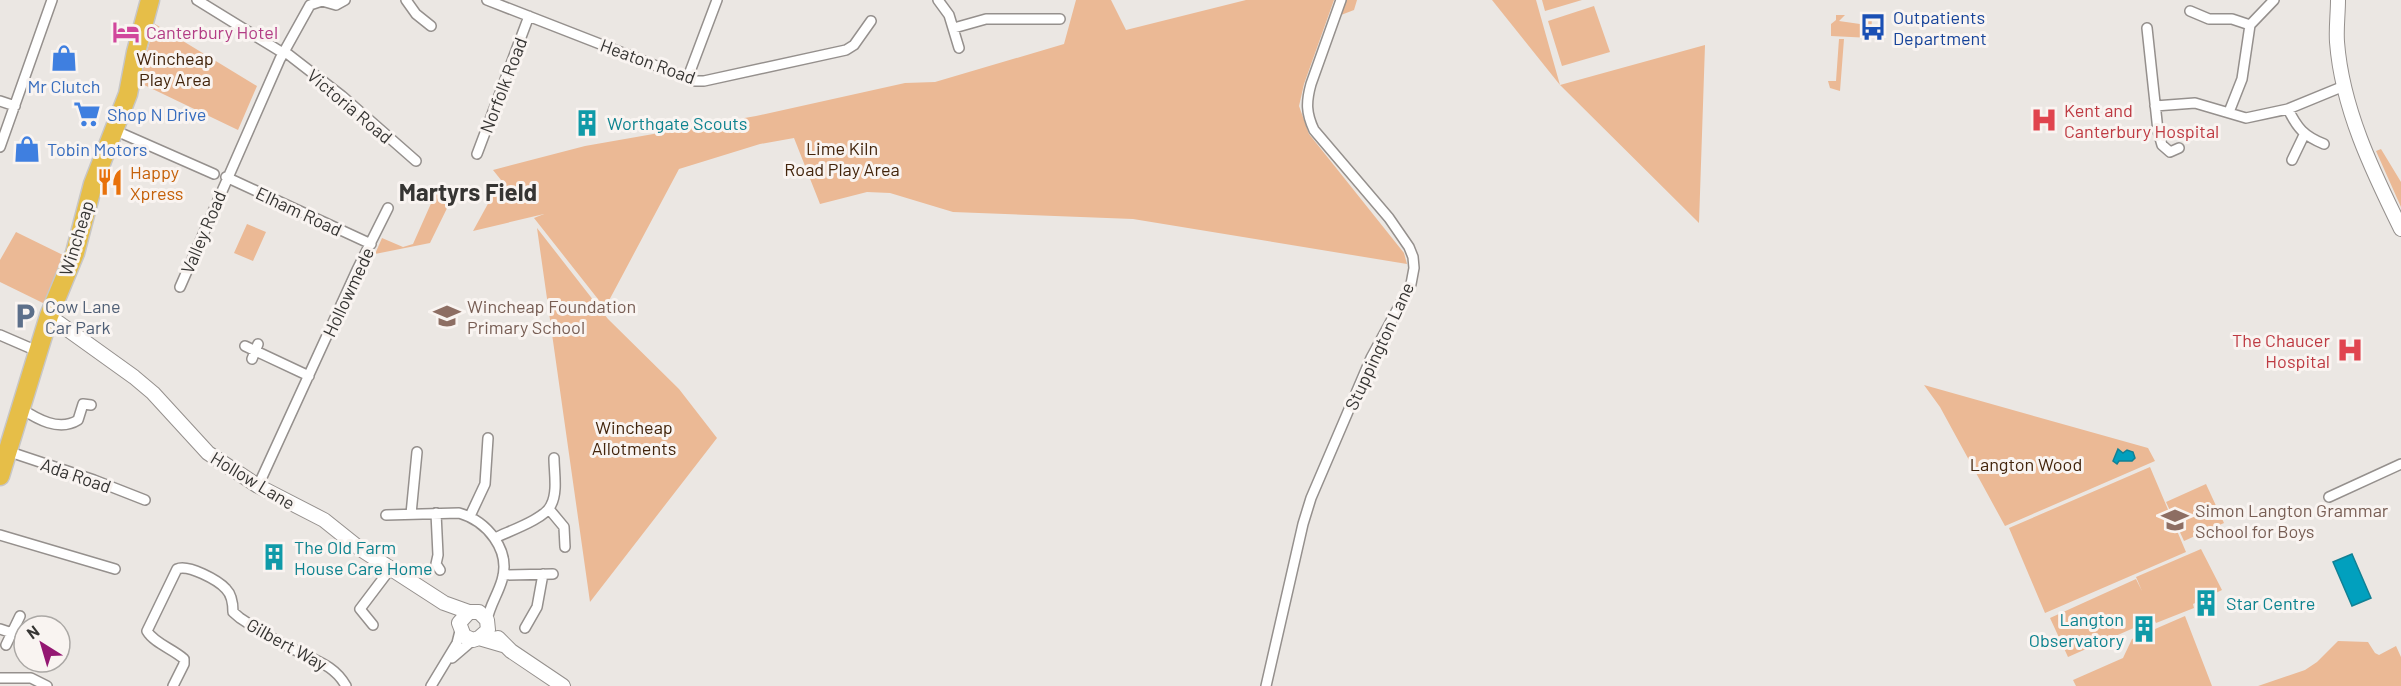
<svg xmlns="http://www.w3.org/2000/svg" width="2401" height="686" viewBox="0 0 2401 686" font-family="Barlow,sans-serif">
<rect width="100%" height="100%" fill="#ebe7e3"/>
<!-- green -->
<path fill="#ebb995" d="M 1076,0 L 1111,0 L 1126,30 L 1246,0 L 1334,0 L 1304,84 L 1299,106 L 1309,134 L 1404,253 L 1407,264 L 1133,219 L 953,212 L 890,193 L 867,192 L 820,204 L 794,138 L 760,144 L 679,169 L 605,308 L 534,218 L 544,214 L 473,231 L 501,180 L 493,170 L 585,146 L 756,116 L 905,83 L 935,82 L 1064,44 Z
M 1345,0 L 1357,0 L 1354,10 L 1341,15 Z
M 1492,0 L 1536,0 L 1560,85 L 1705,45 L 1699,223 L 1560,85 Z
M 1542,0 L 1582,0 L 1545,11 Z
M 1594,6 L 1610,52 L 1562,66 L 1548,21 Z
M 1836,15 L 1845,15 L 1839,21 L 1860,24 L 1868,17 L 1872,17 L 1871,38 L 1831,36 L 1831,24 L 1836,20 Z
M 155,24 L 257,86 L 238,130 L 138,82 Z
M 1839,39 L 1844,39 L 1840,91 L 1830,88 L 1828,81 L 1836,81 Z
M 2381,149 L 2401,182 L 2401,207 L 2376,151 Z
M 437,190 L 453,196 L 430,243 L 375,254 L 382,238 L 403,247 L 413,244 Z
M 247,224 L 266,232 L 253,261 L 234,253 Z
M 537,228 L 608,319 L 679,389 L 717,438 L 590,602 Z
M 16,232 L 65,256 L 45,304 L 0,282 L 0,260 Z
M 1924,385 L 2148,448 L 2155,461 L 2005,526 L 1940,407 Z
M 2150,467 L 2186,552 L 2045,613 L 2009,528 Z
M 2206,484 L 2224,523 L 2184,541 L 2166,502 Z
M 2201,549 L 2222,590 L 2193,604 L 2194,608 L 2156,623 L 2154,619 L 2068,657 L 2050,618 L 2136,579 L 2142,591 L 2136,577 Z
M 2185,616 L 2212,686 L 2076,686 L 2073,680 L 2123,658 L 2132,639 Z
M 2338,641 L 2368,642 L 2375,653 L 2379,655 L 2396,646 L 2401,657 L 2401,686 L 2258,686 L 2305,670 L 2317,662 Z"/>
<!-- water -->
<path fill="#01a0be" stroke="#118094" stroke-width="1.5" d="M 2118,449 L 2123,453 L 2127,450 L 2133,452 L 2135,458 L 2132,461 L 2119,461 L 2117,464 L 2113,461 Z
M 2352,554 L 2371,598 L 2352,606 L 2333,562 Z"/>
<g fill="none" stroke-linecap="round" stroke-linejoin="round">
<defs>
<path id="street" d="M 197,0 L 283,53
M 406,0 L 416,14 L 431,26
M 487,0 L 695,81 L 704,81 L 846,50 L 854,45 L 871,21
M 938,0 L 949,15 L 959,48
M 2190,11 L 2209,19 L 2232,19 L 2250,25
M 954,28 L 986,19 L 1060,19
M 2147,28 L 2158,131 L 2162,145 L 2170,152 L 2179,148
M 284,51 L 342,96 L 416,161
M 688,77 L 717,0
M 0,101 L 15,106
M 2155,106 L 2195,103 L 2246,118 L 2288,109 L 2344,86
M 2288,109 C 2297,128 2304,136 2324,144
M 2229,112 L 2242,79 L 2250,25 L 2274,0
M 114,130 L 214,174
M 0,147 L 52,0
M 477,154 L 529,16
M 2292,160 L 2304,135
M 226,177 L 371,244
M 180,287 L 280,59 L 310,5 L 322,1 L 336,5 L 345,0
M 0,335 L 37,351
M 245,346 L 309,376
M 252,359 L 258,344
M 20,408 C 37,419 59,432 78,420 L 83,404 L 91,405
M 7,451 L 94,480 L 145,500
M 258,486 L 357,270 L 388,208
M 2329,497 L 2401,464
M 549,509 L 564,527 L 565,547
M 436,513 L 438,555 L 436,564 L 440,570
M 411,514 L 417,452
M 386,515 L 459,513 C 487,521 511,550 502,580 C 498,594 490,605 487,620
M 470,516 L 485,484 L 488,438
M 0,535 L 115,569
M 495,538 C 509,531 545,519 551,505 C 558,492 554,472 554,458
M 503,575 L 553,574
M 373,625 L 360,609 L 391,568
M 525,628 L 537,607 L 543,574
M 0,629 L 12,633
M 6,645 L 20,616
M 452,658 L 473,640
M 0,678 L 31,678 L 47,686
M 173,686 L 184,664 L 184,659 C 173,649 154,643 147,631 L 177,569 C 188,564 218,580 226,589 C 232,595 233,604 233,612 L 240,618 C 258,630 278,642 297,651 C 317,661 335,666 346,686
M 431,686 L 457,643 L 460,631
M 1266,686 L 1303,524 L 1311,498 L 1371,358 L 1411,284 L 1414,268 L 1413,257 L 1409,247 L 1389,218 L 1314,130 C 1306,113 1306,102 1311,84 L 1341,0"/>
<path id="secondary" d="M 2338,0 C 2338,14 2336,28 2337,42 C 2342,108 2372,170 2401,229
M 49,316 L 134,377 L 153,393 L 208,453 L 258,486 L 324,520 L 359,548 L 444,603 L 469,612
M 479,638 L 488,630 L 487,620 L 479,612 L 469,612 L 459,623 L 464,636 L 473,640 L 479,638 L 503,645
M 498,638 L 511,651 L 563,686"/>
<path id="highway" d="M 0,476 L 49,316 L 75,253 L 93,184 L 128,94 L 136,52 L 150,0"/>
</defs>
<!-- street casing -->
<use href="#street" stroke="#95908d" stroke-width="12"/>
<!-- secondary casing -->
<use href="#secondary" stroke="#95908d" stroke-width="16"/>
<!-- highway casing -->
<use href="#highway" stroke="#c7c6c6" stroke-width="21"/>
<!-- street -->
<use href="#street" stroke="#fff" stroke-width="9"/>
<!-- secondary -->
<use href="#secondary" stroke="#fff" stroke-width="14"/>
<!-- highway -->
<use href="#highway" stroke="#e6be48" stroke-width="18"/>
</g>
<!-- icons -->
<defs>
<symbol id="bus-bare" viewBox="-9 -9 18 18"><path d="M-5-6H5V4H4V6H2V4H-2V6H-4V4H-5ZM-3.5-4V0h7V-4ZM-3.5 1.2v1.5H-2V1.2ZM2 1.2v1.5H3.5V1.2Z" fill="#1a4fb4" stroke="#f9f4f1" stroke-width="2.5" paint-order="stroke"/></symbol>
<symbol id="hotel-bare" viewBox="-9 -9 18 18"><path d="M-6-4.5h1.5V1H6V5H4.5V3h-9V5H-6ZM-4 0a1.8 1.8 0 1 1 3.6 0ZM.5 0V-2.5h3Q6-2.5 6 0Z" fill="#d1479c" stroke="#f9f4f1" stroke-width="2.5" paint-order="stroke"/></symbol>
<symbol id="shop-bare" viewBox="-9 -9 18 18"><path d="M-5-2.5h2.3a2.7 3.5 0 0 1 5.4 0H5L5.5 6h-11ZM-1.5-2.5h3a1.5 2.3 0 0 0-3 0Z" fill="#3f7fe0" stroke="#f9f4f1" stroke-width="2.5" paint-order="stroke"/></symbol>
<symbol id="supermarket-bare" viewBox="-9 -9 18 18"><path d="M-6-5.5h2.5l.6 2H6L4.5 2H-2.5L-4.4-4H-6ZM-1.5 3.2a1.3 1.3 0 1 0 .1 0ZM3 3.2a1.3 1.3 0 1 0 .1 0Z" fill="#3f7fe0" stroke="#f9f4f1" stroke-width="2.5" paint-order="stroke"/></symbol>
<symbol id="hospital-bare" viewBox="-9 -9 18 18"><path d="M-5-5h3v3.5h4V-5h3V5h-3V1.5h-4V5h-3Z" fill="#e0444e" stroke="#f9f4f1" stroke-width="2.5" paint-order="stroke"/></symbol>
<symbol id="building-bare" viewBox="-9 -9 18 18"><path d="M-4-6H4V6H1V3H-1V6H-4ZM-2.5-4.3h1.7v1.8h-1.7ZM.8-4.3h1.7v1.8H.8ZM-2.5-1h1.7V.8h-1.7ZM.8-1h1.7V.8H.8Z" fill="#0f9aa8" stroke="#f9f4f1" stroke-width="2.5" paint-order="stroke"/></symbol>
<symbol id="restaurant-bare" viewBox="-9 -9 18 18"><path d="M-5-6h1v4h1v-4h1v4h1v-4h1v5L-1.5 .5V6h-2V.5L-5-1ZM5-6V6H3V1.5H1.5Q1.5-4 5-6Z" fill="#e8710a" stroke="#f9f4f1" stroke-width="2.5" paint-order="stroke"/></symbol>
<symbol id="parking-bare" viewBox="-9 -9 18 18"><path d="M-3.5-5.5H1a3.5 3.5 0 0 1 0 7H-1V5.5H-3.5ZM-1-3.4V-.6H.8a1.4 1.4 0 0 0 0-2.8Z" fill="#5c6f8a" stroke="#f9f4f1" stroke-width="2.5" paint-order="stroke"/></symbol>
<symbol id="school-bare" viewBox="-9 -9 18 18"><path d="M0-5L7-2L0 1L-7-2ZM-4 1L0 2.5L4 1V4Q0 6-4 4Z" fill="#8d6e63" stroke="#f9f4f1" stroke-width="2.5" paint-order="stroke"/></symbol>
</defs>
<g fill-rule="evenodd">
<use href="#bus-bare" x="1854" y="8" width="38" height="38"/>
<use href="#hotel-bare" x="107" y="13" width="38" height="38"/>
<use href="#shop-bare" x="45" y="39" width="38" height="38"/>
<use href="#supermarket-bare" x="68" y="95" width="38" height="38"/>
<use href="#hospital-bare" x="2025" y="101" width="38" height="38"/>
<use href="#building-bare" x="568" y="104" width="38" height="38"/>
<use href="#shop-bare" x="8" y="130" width="38" height="38"/>
<use href="#restaurant-bare" x="91" y="163" width="38" height="38"/>
<use href="#parking-bare" x="6" y="297" width="38" height="38"/>
<use href="#school-bare" x="428" y="297" width="38" height="38"/>
<use href="#hospital-bare" x="2331" y="331" width="38" height="38"/>
<use href="#school-bare" x="2156" y="501" width="38" height="38"/>
<use href="#building-bare" x="255" y="538" width="38" height="38"/>
<use href="#building-bare" x="2187" y="584" width="38" height="38"/>
<use href="#building-bare" x="2125" y="610" width="38" height="38"/>
</g>
<g text-anchor="middle" dominant-baseline="central" stroke-width="6" stroke-linejoin="round" paint-order="stroke">
<!-- transit labels -->
<g font-size="18" fill="#164399" stroke="#f9f4f1" text-anchor="start">
<text x="1893" y="17">Outpatients<tspan x="1893" dy="21">Department</tspan></text>
</g>
<!-- hotel labels -->
<g font-size="18" fill="#b23c85" stroke="#f9f4f1" text-anchor="start">
<text x="146" y="32">Canterbury Hotel</text>
</g>
<!-- park labels -->
<g font-size="18" fill="#42240b" stroke="#f9f4f1">
<text x="175" y="58">Wincheap<tspan x="175" dy="21">Play Area</tspan></text>
<text x="842" y="148">Lime Kiln<tspan x="842" dy="21">Road Play Area</tspan></text>
<text x="634" y="427">Wincheap<tspan x="634" dy="21">Allotments</tspan></text>
<text x="2026" y="464">Langton Wood</text>
</g>
<!-- street labels -->
<g font-size="18" fill="#363533" stroke="#f9f4f1">
<text transform="translate(648 61) rotate(20)">Heaton Road</text>
<text transform="translate(503 85) rotate(-69)">Norfolk Road</text>
<text transform="translate(350 106) rotate(40)">Victoria Road</text>
<text transform="translate(299 211) rotate(25)">Elham Road</text>
<text transform="translate(203 232) rotate(-67)">Valley Road</text>
<text transform="translate(76 238) rotate(-73)">Wincheap</text>
<text transform="translate(348 292) rotate(-65)">Hollowmede</text>
<text transform="translate(1379 346) rotate(-65)">Stuppington Lane</text>
<text transform="translate(76 475) rotate(19)">Ada Road</text>
<text transform="translate(253 480) rotate(31)">Hollow Lane</text>
<text transform="translate(287 644) rotate(29)">Gilbert Way</text>
</g>
<!-- shop labels -->
<g font-size="18" fill="#366cbe" stroke="#f9f4f1" text-anchor="start">
<text x="64" y="86" text-anchor="middle">Mr Clutch</text>
<text x="107" y="114">Shop N Drive</text>
<text x="47" y="149">Tobin Motors</text>
</g>
<!-- health labels -->
<g font-size="18" fill="#be3a42" stroke="#f9f4f1" text-anchor="start">
<text x="2064" y="110">Kent and<tspan x="2064" dy="21">Canterbury Hospital</tspan></text>
<text x="2330" y="340" text-anchor="end">The Chaucer<tspan x="2330" dy="21">Hospital</tspan></text>
</g>
<!-- culture labels -->
<g font-size="18" fill="#0d838f" stroke="#f9f4f1" text-anchor="start">
<text x="607" y="123">Worthgate Scouts</text>
<text x="294" y="547">The Old Farm<tspan x="294" dy="21">House Care Home</tspan></text>
<text x="2226" y="603">Star Centre</text>
<text x="2124" y="619" text-anchor="end">Langton<tspan x="2124" dy="21">Observatory</tspan></text>
</g>
<!-- food labels -->
<g font-size="18" fill="#c56008" stroke="#f9f4f1" text-anchor="start">
<text x="130" y="172">Happy<tspan x="130" dy="21">Xpress</tspan></text>
</g>
<!-- service labels -->
<g font-size="18" fill="#4e5e75" stroke="#f9f4f1" text-anchor="start">
<text x="45" y="306">Cow Lane<tspan x="45" dy="21">Car Park</tspan></text>
</g>
<!-- education labels -->
<g font-size="18" fill="#785e54" stroke="#f9f4f1" text-anchor="start">
<text x="467" y="306">Wincheap Foundation<tspan x="467" dy="21">Primary School</tspan></text>
<text x="2195" y="510">Simon Langton Grammar<tspan x="2195" dy="21">School for Boys</tspan></text>
</g>
<!-- district labels -->
<g font-size="24" font-weight="bold" fill="#363533" stroke="#f9f4f1">
<text x="468" y="191">Martyrs Field</text>
</g>
</g>
<!-- north arrow -->
<g transform="translate(42 644) rotate(323)"><circle r="28" fill="#f9f4f1" stroke="#aba8a5" stroke-width="1.5"/>
<path d="M0-4.5L10 22L0 15L-10 22Z" fill="#941772"/>
<text y="-9" font-size="16" font-weight="bold" text-anchor="middle" fill="#363533">N</text>
</g>
</svg>
